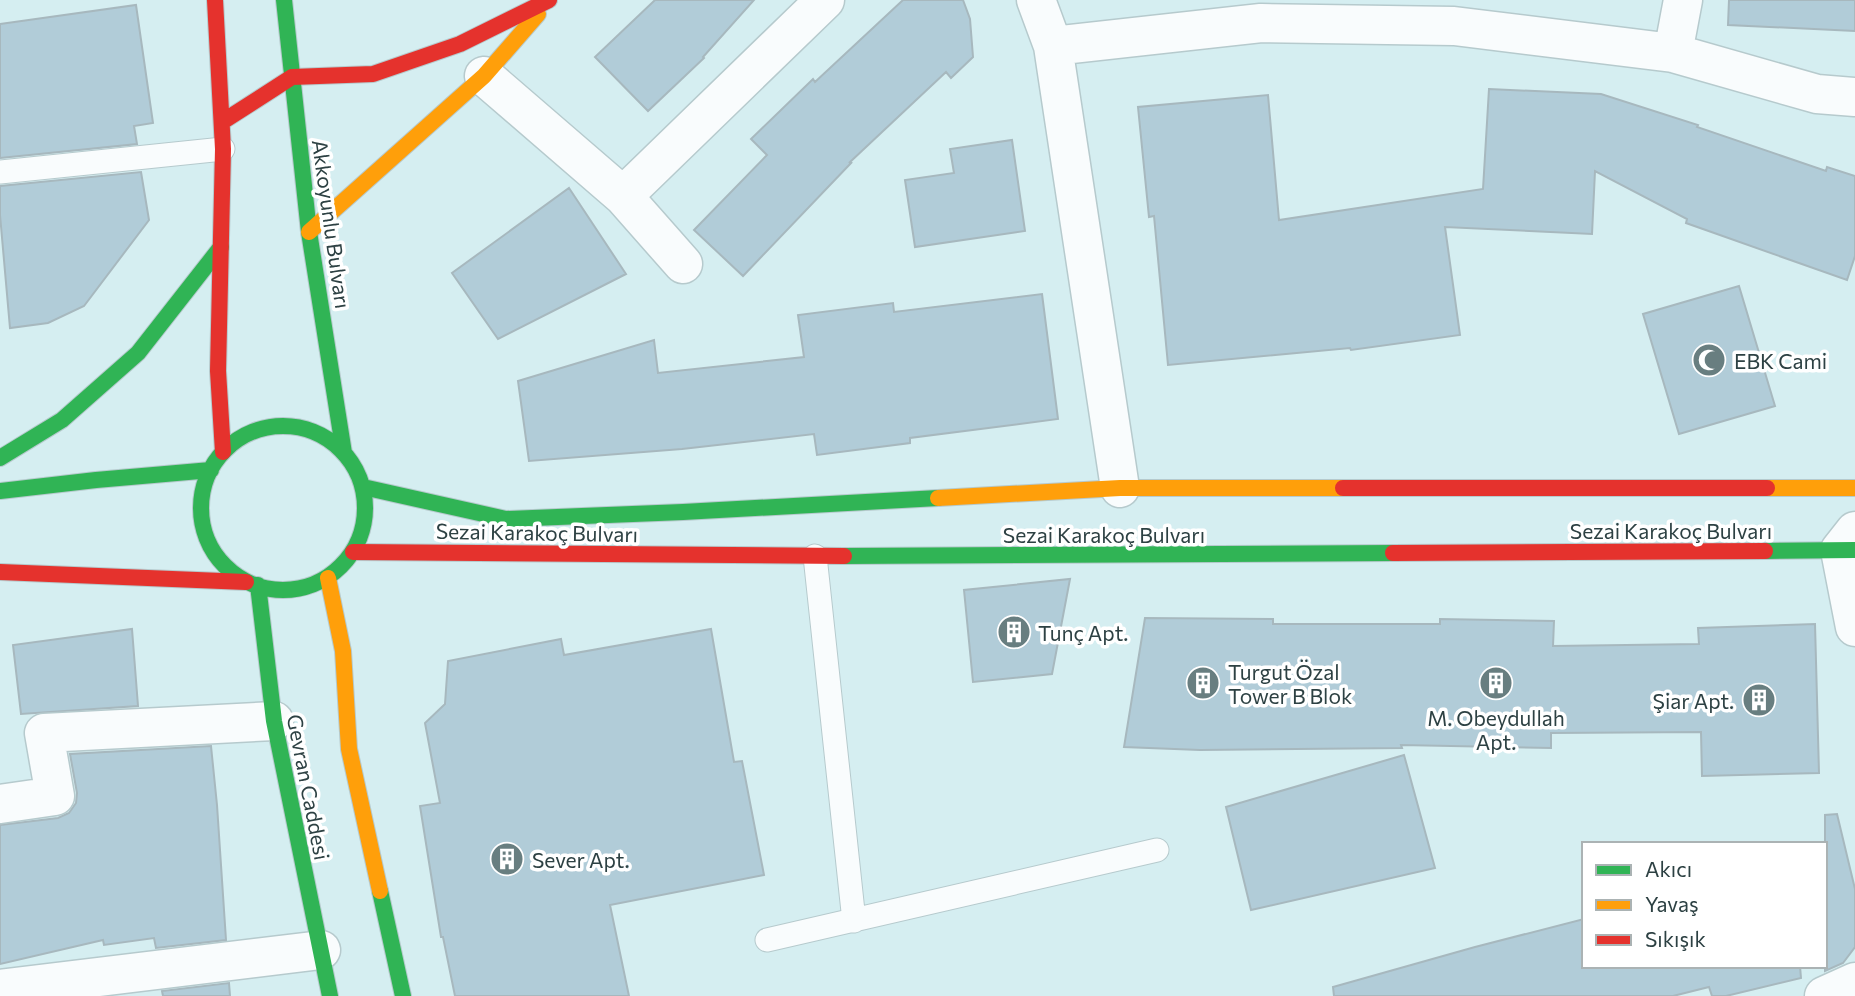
<svg xmlns="http://www.w3.org/2000/svg" width="1855" height="996" viewBox="0 0 1855 996" font-family="Commissioner,sans-serif">
<rect width="100%" height="100%" fill="#d5eef1"/>
<!-- building -->
<path fill="#b1ccd8" stroke="#a7b8be" stroke-width="2" d="M 655,0 L 754,0 L 703,57 L 704,58 L 648,111 L 595,57 Z
M 903,0 L 963,0 L 970,19 L 973,57 L 951,78 L 946,72 L 849,163 L 852,162 L 743,276 L 694,230 L 767,155 L 751,139 L 813,79 L 815,82 Z
M 1729,0 L 1855,0 L 1855,31 L 1728,25 Z
M 136,5 L 153,123 L 134,126 L 137,144 L 0,158 L 0,24 Z
M 1489,89 L 1601,94 L 1698,125 L 1697,127 L 1826,171 L 1827,167 L 1855,176 L 1855,256 L 1847,280 L 1686,223 L 1687,219 L 1595,171 L 1592,234 L 1445,227 L 1460,335 L 1351,350 L 1350,348 L 1168,365 L 1154,216 L 1149,217 L 1138,107 L 1268,95 L 1279,220 L 1483,189 Z
M 1012,140 L 1025,231 L 915,247 L 905,180 L 954,173 L 950,149 Z
M 141,172 L 149,220 L 84,306 L 48,323 L 10,328 L 0,215 L 0,186 Z
M 569,188 L 626,274 L 498,339 L 452,273 Z
M 1739,286 L 1775,406 L 1679,434 L 1643,314 Z
M 1042,294 L 1058,419 L 910,438 L 910,443 L 817,455 L 814,434 L 682,449 L 529,461 L 518,381 L 654,340 L 658,373 L 804,357 L 798,315 L 893,303 L 894,312 Z
M 1070,579 L 1052,674 L 973,682 L 964,590 Z
M 1145,618 L 1273,619 L 1273,624 L 1440,624 L 1440,619 L 1554,621 L 1553,646 L 1699,644 L 1698,628 L 1815,624 L 1819,773 L 1702,776 L 1701,732 L 1551,733 L 1551,748 L 1401,745 L 1402,748 L 1200,750 L 1124,747 Z
M 132,629 L 138,706 L 21,714 L 13,645 Z
M 711,629 L 734,762 L 742,761 L 764,875 L 610,905 L 629,996 L 455,996 L 443,937 L 441,937 L 420,806 L 440,803 L 425,723 L 445,704 L 448,661 L 561,639 L 564,655 Z
M 211,746 L 217,805 L 226,940 L 156,948 L 154,938 L 104,945 L 103,940 L 0,964 L 0,825 L 58,818 L 69,813 L 76,803 L 77,793 L 70,754 Z
M 1404,755 L 1435,868 L 1251,910 L 1226,807 Z
M 1837,814 L 1855,889 L 1855,947 L 1843,963 L 1825,971 L 1825,815 Z
M 1584,919 L 1584,966 L 1800,966 L 1801,978 L 1726,996 L 1712,996 L 1709,987 L 1673,996 L 1334,996 L 1333,987 L 1475,947 Z
M 229,983 L 230,996 L 163,996 L 162,991 Z"/>
<g fill="none" stroke-linecap="round" stroke-linejoin="round">
<defs>
<path id="lane" d="M 0,172 L 223,149
M 815,556 L 854,921
M 767,940 L 1157,850"/>
<path id="street" d="M 1036,0 L 1053,46 L 1120,488
M 1053,46 L 1261,23 L 1454,26 L 1673,53 L 1817,94 L 1855,97
M 1673,53 L 1683,0
M 484,76 L 623,196 L 683,264
M 623,196 L 825,0
M 1855,531 L 1840,550 L 1855,627
M 0,804 L 55,796 L 44,733 L 274,721
M 0,989 L 321,950
M 1824,996 L 1855,982"/>
<path id="fast" d="M 284,0 L 309,232 L 344,453
M201 508a82 82 0 1 1 164 0a82 82 0 1 1-164 0Z
M 0,458 L 62,420 L 138,353 L 221,247
M 363,487 L 506,519 L 683,512 L 938,498
M 0,491 L 96,480 L 211,470
M 1765,551 L 1855,550
M 844,556 L 1393,553
M 258,585 L 274,721 L 330,996
M 380,891 L 403,996"/>
<path id="slow" d="M 309,232 L 484,76 L 538,14
M 1767,488 L 1855,488
M 938,498 L 1120,488 L 1343,488
M 328,578 L 343,651 L 349,749 L 380,891"/>
<path id="jam" d="M 215,0 L 223,149 L 218,371 L 223,452
M 222,122 L 292,77 L 373,74 L 460,44 L 549,0
M 1343,488 L 1767,488
M 353,552 L 844,556
M 1393,553 L 1765,551
M 0,572 L 246,582"/>
</defs>
<!-- lane casing -->
<use href="#lane" stroke="#b6cacd" stroke-width="25"/>
<!-- street casing -->
<use href="#street" stroke="#b6cacd" stroke-width="41"/>
<!-- fast casing -->
<use href="#fast" stroke="#b6cacd" stroke-width="18"/>
<!-- slow casing -->
<use href="#slow" stroke="#b6cacd" stroke-width="18"/>
<!-- jam casing -->
<use href="#jam" stroke="#b6cacd" stroke-width="18"/>
<!-- lane -->
<use href="#lane" stroke="#f9fcfd" stroke-width="23"/>
<!-- street -->
<use href="#street" stroke="#f9fcfd" stroke-width="38"/>
<!-- fast -->
<use href="#fast" stroke="#30b455" stroke-width="16"/>
<!-- slow -->
<use href="#slow" stroke="#ff9f0a" stroke-width="16"/>
<!-- jam -->
<use href="#jam" stroke="#e5322d" stroke-width="16"/>
</g>
<!-- icons -->
<defs>
<symbol id="mosque-disc" viewBox="-11 -11 22 22"><circle r="9.5" fill="#687e80" stroke="#fff"/><path d="M3.5-4.9A6 6 0 1 0 3.5 4.9A5 5 0 1 1 3.5-4.9Z" fill="#fff"/></symbol>
<symbol id="building-disc" viewBox="-11 -11 22 22"><circle r="9.5" fill="#687e80" stroke="#fff"/><path d="M-4-6H4V6H1V3H-1V6H-4ZM-2.5-4.3h1.7v1.8h-1.7ZM.8-4.3h1.7v1.8H.8ZM-2.5-1h1.7V.8h-1.7ZM.8-1h1.7V.8H.8Z" fill="#fff"/></symbol>
</defs>
<g fill-rule="evenodd">
<use href="#mosque-disc" x="1690" y="341" width="38" height="38"/>
<use href="#building-disc" x="995" y="613" width="38" height="38"/>
<use href="#building-disc" x="1184" y="664" width="38" height="38"/>
<use href="#building-disc" x="1477" y="664" width="38" height="38"/>
<use href="#building-disc" x="1740" y="681" width="38" height="38"/>
<use href="#building-disc" x="488" y="840" width="38" height="38"/>
</g>
<g text-anchor="middle" dominant-baseline="central" stroke-width="7" stroke-linejoin="round" paint-order="stroke">
<!-- street labels -->
<g font-size="21" fill="#2d4143" stroke="#fff">
<text transform="translate(332 224) rotate(82)">Akkoyunlu Bulvarı</text>
<text x="1671" y="530">Sezai Karakoç Bulvarı</text>
<text transform="translate(537 532) rotate(1)">Sezai Karakoç Bulvarı</text>
<text x="1104" y="534">Sezai Karakoç Bulvarı</text>
<text transform="translate(309 787) rotate(79)">Gevran Caddesi</text>
</g>
<!-- poi labels -->
<g font-size="21" fill="#2d4143" stroke="#fff" text-anchor="start">
<text x="1734" y="360">EBK Cami</text>
<text x="1038" y="632">Tunç Apt.</text>
<text x="1228" y="671">Turgut Özal<tspan x="1228" dy="24">Tower B Blok</tspan></text>
<text x="1734" y="700" text-anchor="end">Şiar Apt.</text>
<text x="1496" y="717" text-anchor="middle">M. Obeydullah<tspan x="1496" dy="24">Apt.</tspan></text>
<text x="532" y="859">Sever Apt.</text>
</g>
</g>
<!-- legend -->
<rect x="1582" y="842" width="245" height="126" fill="#ffffff" stroke="#abb3b4" stroke-width="2"/>
<rect x="1596" y="865" width="35" height="10" fill="#30b455" stroke="#abb3b4" stroke-width="2"/>
<text x="1645" y="877" font-size="21" fill="#2d4143">Akıcı</text>
<rect x="1596" y="900" width="35" height="10" fill="#ff9f0a" stroke="#abb3b4" stroke-width="2"/>
<text x="1645" y="912" font-size="21" fill="#2d4143">Yavaş</text>
<rect x="1596" y="935" width="35" height="10" fill="#e5322d" stroke="#abb3b4" stroke-width="2"/>
<text x="1645" y="947" font-size="21" fill="#2d4143">Sıkışık</text>
</svg>
